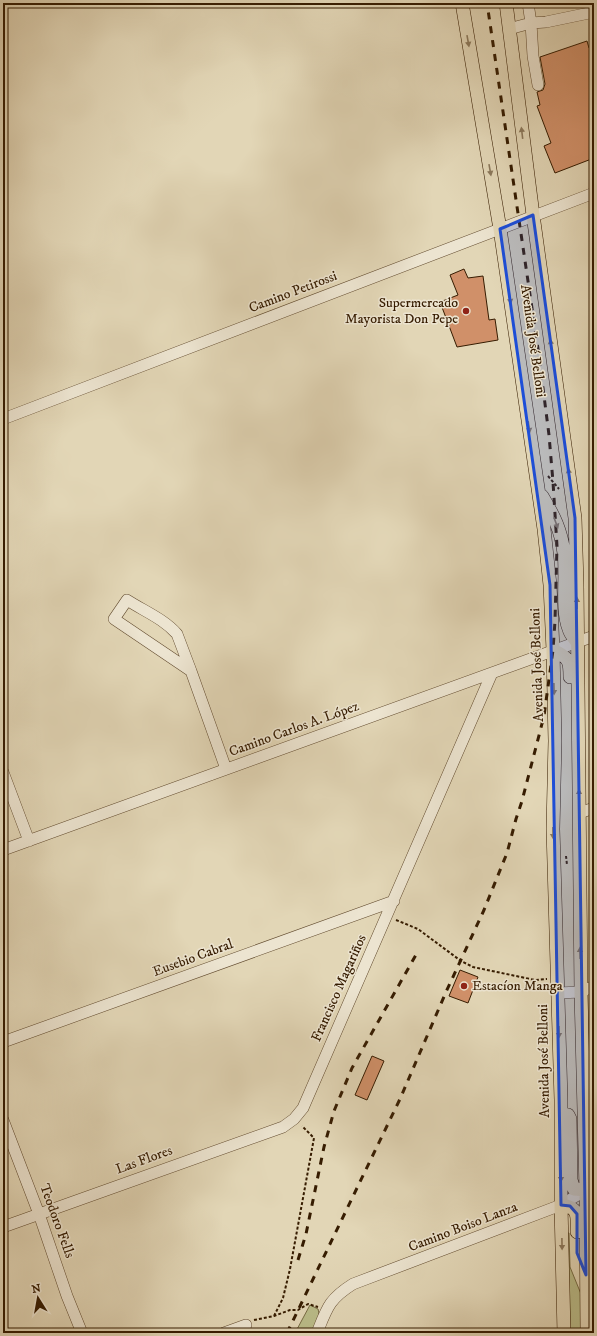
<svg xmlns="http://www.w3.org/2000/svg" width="597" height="1336" viewBox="0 0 597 1336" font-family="'IM FELL DW Pica',serif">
<rect width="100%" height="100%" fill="#e2d6b6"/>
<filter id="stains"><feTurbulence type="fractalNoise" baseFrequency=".005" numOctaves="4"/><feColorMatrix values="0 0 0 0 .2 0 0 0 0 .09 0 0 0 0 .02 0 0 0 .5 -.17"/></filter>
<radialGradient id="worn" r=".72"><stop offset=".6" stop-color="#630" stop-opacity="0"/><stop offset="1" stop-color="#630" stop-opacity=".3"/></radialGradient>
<!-- green -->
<path fill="#babc89" stroke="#786c45" d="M 568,1233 L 569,1233 L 570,1267 L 581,1294 L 582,1333 L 570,1333 Z
M 310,1305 L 318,1309 C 321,1317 315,1325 312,1333 L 295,1333 Z"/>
<!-- building -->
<path fill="#d09069" stroke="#361c01" d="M 587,41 L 589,48 L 594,47 L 594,158 L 555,173 L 544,146 L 551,143 L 537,106 L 540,105 L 537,92 L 543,90 L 545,84 L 540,57 Z
M 464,269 L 468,278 L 483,276 L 489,320 L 495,319 L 498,340 L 457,347 L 440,302 L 458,295 L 450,275 Z
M 460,970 L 478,977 L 468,1003 L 449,996 Z
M 372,1056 L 384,1061 L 367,1100 L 355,1095 Z"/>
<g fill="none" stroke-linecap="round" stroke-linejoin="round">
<defs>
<path id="minor" d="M 509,29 L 531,23 L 528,3
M 538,85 L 533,56 L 531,23 L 546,22 L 594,12
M 3,419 L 594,193
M 191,671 L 177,634 C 164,619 144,611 127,600 L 114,619 L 191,671 L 226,769
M 3,772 L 29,841
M 579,813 L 594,808
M 3,850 L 594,636
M 558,993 L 581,992 L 594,986
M 3,1042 L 394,901
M 3,1120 L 39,1214 L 67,1296 L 82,1333
M 3,1227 L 283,1127 L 294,1119 L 303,1108 L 492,673
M 224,1333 L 246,1325
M 317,1333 C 327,1308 329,1299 353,1284 L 561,1205 L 586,1190 L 594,1187"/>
<path id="major" d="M 462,3 L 500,229 L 544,529 L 550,585 L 553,650 L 555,741 L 553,829 L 561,1100 L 561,1205 L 564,1333
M 506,3 L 533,215 L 575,518 L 577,584 L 581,992 L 586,1190 L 587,1333
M 542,496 C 554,516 561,530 564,553 C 567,576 561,609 569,629 C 570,634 574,638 577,642
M 553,650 C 569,658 570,660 570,677
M 568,1115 L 570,1119 L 571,1180 L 574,1189 L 586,1190
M 561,1205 C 580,1207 577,1217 577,1232"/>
</defs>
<!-- minor casing -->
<use href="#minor" stroke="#614a2e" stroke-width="12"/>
<!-- major casing -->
<use href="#major" stroke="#361c01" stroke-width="14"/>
<!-- path -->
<path stroke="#361c01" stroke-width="2" stroke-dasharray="3 2" stroke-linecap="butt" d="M 548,476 L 559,489
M 566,856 L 567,865
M 396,920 L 418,929 L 461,961 L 473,967 L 535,980 L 547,979
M 274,1316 L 283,1298 L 290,1269 L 314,1138 L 302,1126
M 254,1320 L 274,1316 L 290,1310 L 298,1310 L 308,1304 L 318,1307"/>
<!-- minor -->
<use href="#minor" stroke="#ece4d0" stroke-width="11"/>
<!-- major -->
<use href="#major" stroke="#e2d6b6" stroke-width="13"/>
<!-- rail -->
<path stroke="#361c01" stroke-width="3" stroke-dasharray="7 7" stroke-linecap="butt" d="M 298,1260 L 306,1234 L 324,1147 L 334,1111 L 352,1068 L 417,953
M 287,1333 L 400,1099 L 446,992 L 484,910 L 507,853 L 516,819 L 522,801 L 544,716 L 553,650 L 555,621 L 557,546 L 553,482 L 549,435 L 538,349 L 487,3"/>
</g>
<!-- one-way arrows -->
<defs><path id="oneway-solid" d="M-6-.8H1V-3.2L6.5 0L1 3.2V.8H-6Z"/></defs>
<g fill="#8c795c">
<use href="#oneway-solid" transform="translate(468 41) rotate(80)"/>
<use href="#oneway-solid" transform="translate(522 133) rotate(-97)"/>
<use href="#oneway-solid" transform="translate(490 170) rotate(80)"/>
<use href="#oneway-solid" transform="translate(510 298) rotate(82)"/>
<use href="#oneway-solid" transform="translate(551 345) rotate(-98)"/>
<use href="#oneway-solid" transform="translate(529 427) rotate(82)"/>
<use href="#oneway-solid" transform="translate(569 474) rotate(-98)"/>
<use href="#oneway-solid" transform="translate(556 523) rotate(70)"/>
<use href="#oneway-solid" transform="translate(577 603) rotate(-90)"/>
<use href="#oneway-solid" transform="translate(554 689) rotate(89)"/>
<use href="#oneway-solid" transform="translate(579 795) rotate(-89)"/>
<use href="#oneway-solid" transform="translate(553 833) rotate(89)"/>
<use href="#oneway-solid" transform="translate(580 953) rotate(-91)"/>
<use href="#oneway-solid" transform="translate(559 1032) rotate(89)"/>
<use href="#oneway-solid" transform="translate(561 1176) rotate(90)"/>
<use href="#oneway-solid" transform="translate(562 1244) rotate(89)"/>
</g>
<!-- marked area -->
<path fill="#1d4ed8" fill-opacity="0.2" stroke="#1d4ed8" stroke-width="3" stroke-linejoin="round" d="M 533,215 L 575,518 L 586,1275 L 577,1253 L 577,1214 L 570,1206 L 561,1205 L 550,585 L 500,229 Z"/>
<!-- markers -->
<g fill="#8f2418" stroke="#ece4d0" stroke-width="1.5">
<circle cx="466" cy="311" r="4"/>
<circle cx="464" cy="986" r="4"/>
</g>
<g text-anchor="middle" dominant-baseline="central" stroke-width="3" stroke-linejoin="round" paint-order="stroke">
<!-- street labels -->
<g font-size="14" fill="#361c01" stroke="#ece4d0">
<text transform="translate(293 292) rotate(-21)">Camino Petirossi</text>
<text transform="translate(533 341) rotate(82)">Avenida José Belloni</text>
<text transform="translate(537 665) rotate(-92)">Avenida José Belloni</text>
<text transform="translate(294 729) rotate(-20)">Camino Carlos A. López</text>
<text transform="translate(193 958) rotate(-20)">Eusebio Cabral</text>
<text transform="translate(339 988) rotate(-66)">Francisco Magariños</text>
<text transform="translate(544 1061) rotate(-91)">Avenida José Belloni</text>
<text transform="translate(144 1160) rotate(-20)">Las Flores</text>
<text transform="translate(57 1221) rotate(70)">Teodoro Fells</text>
<text transform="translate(463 1227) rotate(-21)">Camino Boiso Lanza</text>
</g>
<!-- poi labels -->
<g font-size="14" fill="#361c01" stroke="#ece4d0" text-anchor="end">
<text x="458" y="303">Supermercado<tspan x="458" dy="16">Mayorista Don Pepe</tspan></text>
<text x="472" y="986" text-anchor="start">Estacíon Manga</text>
</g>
</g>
<!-- margin -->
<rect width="597" height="1336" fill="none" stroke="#e2d6b6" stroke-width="16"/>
<rect x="4" y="4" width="589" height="1328" fill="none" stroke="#361c01" stroke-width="2"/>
<rect x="8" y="8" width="581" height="1320" fill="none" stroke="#361c01"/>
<!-- north arrow -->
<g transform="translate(38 1298) rotate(349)" stroke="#ece4d0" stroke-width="3" paint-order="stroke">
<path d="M0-3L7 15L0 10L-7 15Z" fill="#361c01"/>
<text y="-6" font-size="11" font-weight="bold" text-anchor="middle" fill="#361c01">N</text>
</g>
<rect width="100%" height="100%" filter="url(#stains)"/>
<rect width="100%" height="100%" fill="url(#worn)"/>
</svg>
